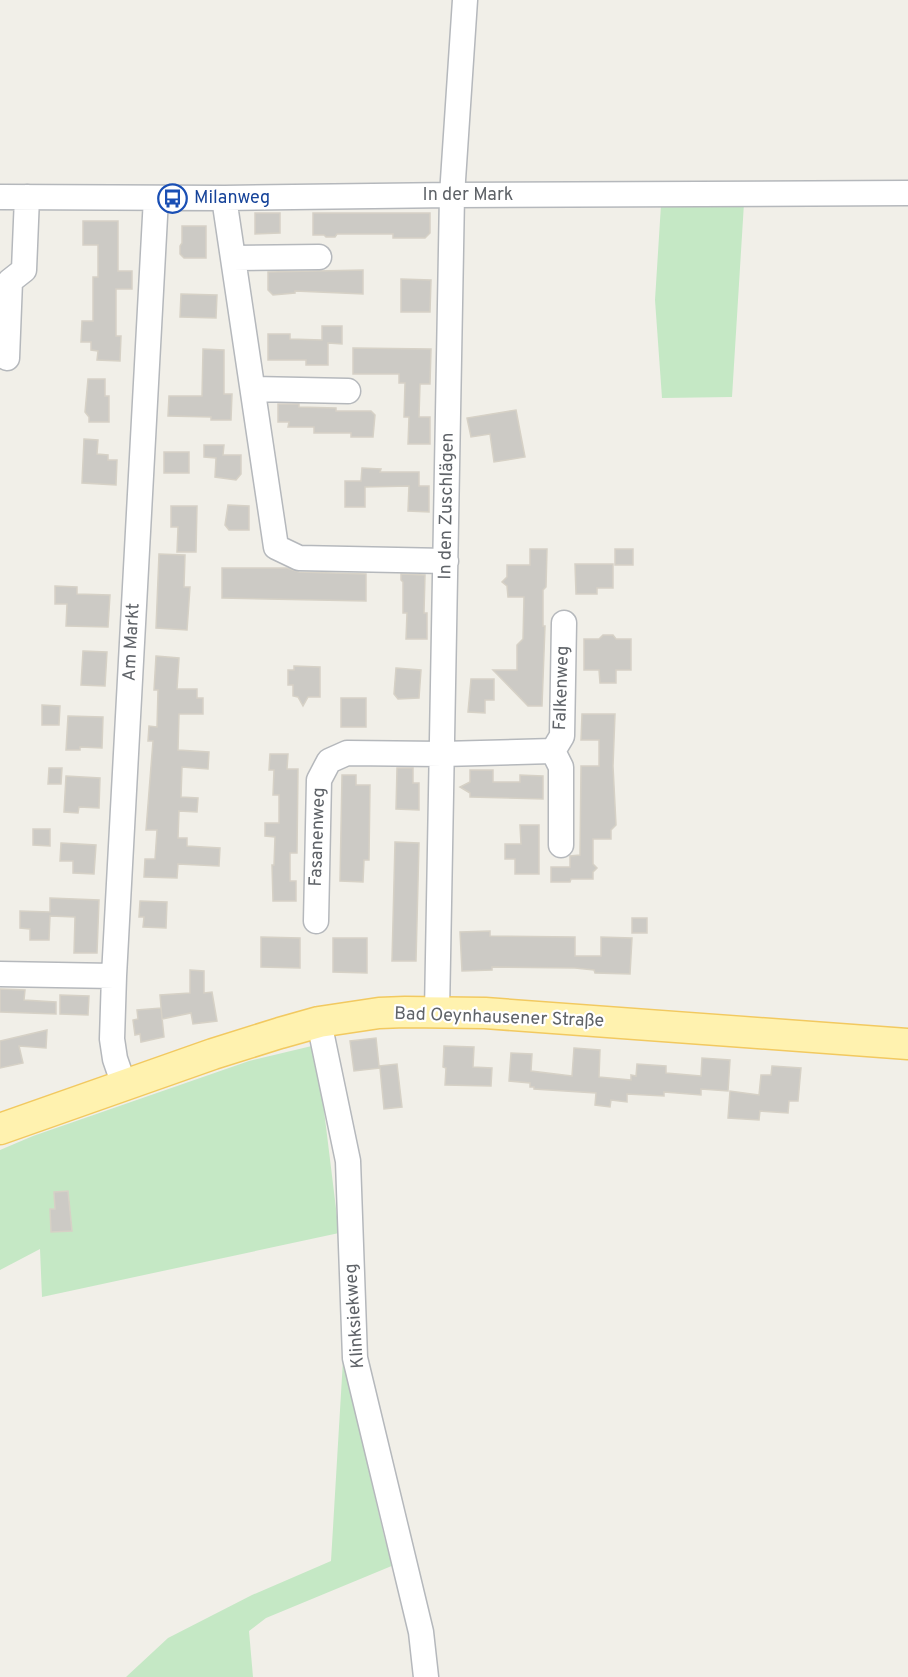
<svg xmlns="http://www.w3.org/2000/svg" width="908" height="1677" viewBox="0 0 908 1677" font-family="Overpass,sans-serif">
<rect width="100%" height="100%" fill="#f1efe8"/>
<!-- green -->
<path fill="#c5e8c5" d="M 744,203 L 732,397 L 662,398 L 655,300 L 661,205 Z
M 316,1045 L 339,1233 L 42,1297 L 40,1249 L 0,1270 L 0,1150 L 33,1136 L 249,1061 Z
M 343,1360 L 385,1540 L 394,1565 L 266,1618 L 249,1631 L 253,1677 L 126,1677 L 168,1638 L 252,1595 L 331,1561 Z"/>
<!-- building -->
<path fill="#cccac5" stroke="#d6d1c6" stroke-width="1.5" d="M 255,213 L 280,213 L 280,233 L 255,234 Z
M 313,213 L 430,213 L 430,233 L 425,238 L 393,238 L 393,234 L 337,234 L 335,237 L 326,237 L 324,235 L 313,235 Z
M 83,221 L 118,221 L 118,271 L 132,271 L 132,289 L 116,289 L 116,336 L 121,336 L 120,361 L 97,360 L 98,351 L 91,350 L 91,342 L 81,342 L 82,321 L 93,321 L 93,277 L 98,277 L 98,245 L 83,245 Z
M 182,226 L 206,226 L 206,258 L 184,258 L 180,254 L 180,246 L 182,243 Z
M 363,270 L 363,294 L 295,291 L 295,293 L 273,295 L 268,290 L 268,272 Z
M 401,279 L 431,280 L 430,312 L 401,312 Z
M 181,294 L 217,295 L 216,318 L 180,317 Z
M 322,326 L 342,326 L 342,344 L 328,343 L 328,365 L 306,365 L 306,360 L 268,360 L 268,334 L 290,334 L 290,339 L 322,340 Z
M 353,348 L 431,349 L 430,384 L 420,384 L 419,417 L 430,417 L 430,444 L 408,444 L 409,417 L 404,417 L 405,383 L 399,383 L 399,374 L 353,374 Z
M 203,349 L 224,350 L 224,394 L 232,394 L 231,420 L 211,420 L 211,417 L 168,416 L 169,396 L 202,396 Z
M 88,379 L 105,379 L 105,396 L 109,396 L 109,422 L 89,422 L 89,417 L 85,412 Z
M 278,404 L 299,404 L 299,407 L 336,408 L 336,411 L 371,411 L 375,415 L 373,437 L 351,437 L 351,433 L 314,433 L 314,427 L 288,427 L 289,422 L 278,422 Z
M 516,410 L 525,457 L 494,462 L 490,434 L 471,437 L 467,418 Z
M 84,439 L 98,440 L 97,454 L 108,455 L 108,460 L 117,460 L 116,485 L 82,483 Z
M 204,445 L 224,445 L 223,455 L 241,455 L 241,474 L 236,480 L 215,477 L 216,458 L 204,457 Z
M 164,452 L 189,452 L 189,473 L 164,473 Z
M 362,468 L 381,469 L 380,472 L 419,472 L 419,486 L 429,486 L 429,512 L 408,511 L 409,486 L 365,487 L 365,507 L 345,507 L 345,481 L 361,481 Z
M 228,505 L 249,506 L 249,530 L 229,530 L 225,525 Z
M 171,506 L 197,506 L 196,552 L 177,552 L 178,527 L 171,527 Z
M 530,549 L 547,549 L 546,587 L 543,590 L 543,626 L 545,626 L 542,706 L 528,706 L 493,670 L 517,670 L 517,645 L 523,639 L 524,597 L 508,597 L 507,586 L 502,582 L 507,577 L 507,565 L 530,565 Z
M 615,549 L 633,549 L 633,565 L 615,565 Z
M 159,554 L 185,555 L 184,587 L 190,587 L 187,630 L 156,628 Z
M 575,564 L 613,564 L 613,588 L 597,588 L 597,594 L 576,594 Z
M 222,568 L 287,568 L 299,572 L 366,574 L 366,601 L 222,598 Z
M 401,574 L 425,575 L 424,613 L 427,613 L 427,639 L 406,639 L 407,613 L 403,613 L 403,582 L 401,580 Z
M 55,586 L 77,587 L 77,594 L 110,595 L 108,627 L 66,626 L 67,604 L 55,604 Z
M 603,635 L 613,635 L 616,639 L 631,639 L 631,670 L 616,670 L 616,683 L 600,683 L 599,670 L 584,670 L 584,639 L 599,639 Z
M 83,651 L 107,652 L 105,686 L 81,685 Z
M 156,656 L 179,658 L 177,689 L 197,689 L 197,698 L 203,698 L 203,714 L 179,714 L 178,750 L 209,752 L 208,769 L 182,767 L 181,797 L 198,798 L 197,812 L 179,811 L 178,838 L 187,838 L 187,846 L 220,848 L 219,866 L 178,864 L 177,878 L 144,877 L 145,859 L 155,859 L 157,830 L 146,830 L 153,741 L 148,741 L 149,726 L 157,727 L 158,690 L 154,690 Z
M 294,666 L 320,667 L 320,697 L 308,697 L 303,706 L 298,697 L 293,696 L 293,685 L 288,685 L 288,670 L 294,670 Z
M 396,668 L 421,670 L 419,698 L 398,699 L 394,694 Z
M 471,679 L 494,679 L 494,700 L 485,700 L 485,713 L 468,712 Z
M 341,698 L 366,698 L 366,727 L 341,727 Z
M 42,705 L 60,706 L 59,725 L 42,725 Z
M 582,714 L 615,714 L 613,766 L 616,825 L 611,830 L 611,839 L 593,839 L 593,864 L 597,868 L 593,872 L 593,879 L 571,879 L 570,882 L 551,882 L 551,867 L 570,867 L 570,856 L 580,855 L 581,766 L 599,766 L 599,740 L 581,740 Z
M 68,716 L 103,717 L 102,748 L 80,747 L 80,750 L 66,750 Z
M 270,754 L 288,754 L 287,769 L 298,769 L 297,853 L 290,853 L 290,881 L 296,881 L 296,901 L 273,901 L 272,865 L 274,865 L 275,837 L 265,836 L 265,823 L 279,823 L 279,795 L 273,795 L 274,770 L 269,770 Z
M 49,768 L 62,768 L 61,784 L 48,784 Z
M 397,768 L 413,768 L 413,783 L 419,783 L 419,810 L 396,809 Z
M 470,770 L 493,770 L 493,782 L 520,782 L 520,775 L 543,776 L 543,799 L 470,797 L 470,793 L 460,787 L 470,782 Z
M 342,775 L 356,775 L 356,785 L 370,785 L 369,860 L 364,860 L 363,882 L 340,881 Z
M 66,776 L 100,778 L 99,808 L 79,807 L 78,813 L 64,812 Z
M 520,825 L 539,825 L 539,874 L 515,874 L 515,859 L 505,859 L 505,844 L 521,844 Z
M 33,829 L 50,829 L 50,846 L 33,845 Z
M 395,842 L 419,843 L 416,961 L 392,961 Z
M 61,843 L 96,845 L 94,874 L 73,873 L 73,861 L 60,861 Z
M 50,898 L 99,900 L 97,953 L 74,953 L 75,917 L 50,916 L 49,940 L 30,940 L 30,929 L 20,928 L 20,911 L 50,912 Z
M 140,901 L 167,902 L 166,928 L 143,927 L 144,917 L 139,917 Z
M 632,918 L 647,918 L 647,933 L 632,933 Z
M 490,931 L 490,936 L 575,937 L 575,956 L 601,956 L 601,937 L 632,938 L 630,974 L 595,973 L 594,970 L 575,968 L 492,967 L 492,970 L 462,971 L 460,932 Z
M 261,937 L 300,938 L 300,968 L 261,967 Z
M 333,938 L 367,938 L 367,973 L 333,972 Z
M 190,970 L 204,971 L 204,993 L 212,992 L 217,1021 L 193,1024 L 191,1013 L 162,1019 L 160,995 L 190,993 Z
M 0,989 L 25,990 L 24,1000 L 56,1002 L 56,1014 L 0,1012 Z
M 60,995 L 89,996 L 88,1015 L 60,1014 Z
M 161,1008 L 164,1037 L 141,1042 L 140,1034 L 135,1035 L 133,1020 L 138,1019 L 137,1010 Z
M 47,1030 L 46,1048 L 19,1046 L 23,1063 L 0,1068 L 0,1041 Z
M 376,1038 L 379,1066 L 397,1064 L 402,1107 L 384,1109 L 380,1068 L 354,1071 L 350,1041 Z
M 444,1046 L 474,1047 L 473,1067 L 492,1068 L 491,1086 L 445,1085 L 446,1068 L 443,1067 Z
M 574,1048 L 600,1050 L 599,1077 L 631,1080 L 631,1075 L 636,1076 L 637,1064 L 666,1066 L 666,1073 L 701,1076 L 702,1058 L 730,1060 L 728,1091 L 701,1089 L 701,1095 L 664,1092 L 664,1096 L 627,1094 L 627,1102 L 611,1100 L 610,1107 L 595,1105 L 596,1093 L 534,1089 L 534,1087 L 530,1087 L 530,1083 L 509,1081 L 511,1053 L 532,1054 L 531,1071 L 572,1076 Z
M 772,1066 L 801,1068 L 798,1101 L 789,1101 L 788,1113 L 760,1111 L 759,1120 L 728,1118 L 730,1091 L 759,1095 L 761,1075 L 771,1075 Z
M 68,1191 L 72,1231 L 51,1232 L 50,1209 L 55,1209 L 54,1192 Z"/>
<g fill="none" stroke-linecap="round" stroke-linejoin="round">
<defs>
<path id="minor" d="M 0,197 L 224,198 L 452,195 L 908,193
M 224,198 L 276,547 L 299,558 L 446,561
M 233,258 L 319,257
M 7,358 L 10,281 L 24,270 L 27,197
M 253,389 L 348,391
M 561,845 L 561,767 L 553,751 L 562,736 L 564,623
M 316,921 L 319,780 L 329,761 L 347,753 L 442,754 L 553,751
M 0,974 L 114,976
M 437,1012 L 452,195 L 465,0
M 319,1022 L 348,1161 L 355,1358 L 421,1632 L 426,1677
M 124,1085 L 115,1059 L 112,1039 L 114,976 L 156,198"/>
<path id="major" d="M 0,1129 L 213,1054 L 280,1033 L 319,1022 L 379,1013 L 405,1012 L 485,1013 L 908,1044"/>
</defs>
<!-- minor casing -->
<use href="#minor" stroke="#b5b8bc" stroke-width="27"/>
<!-- major casing -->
<use href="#major" stroke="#f2c960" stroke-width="33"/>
<!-- minor -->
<use href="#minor" stroke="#fff" stroke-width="24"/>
<!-- major -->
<use href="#major" stroke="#fff2af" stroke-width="30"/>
</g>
<!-- icons -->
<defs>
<symbol id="bus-ring" viewBox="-11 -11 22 22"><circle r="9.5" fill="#fff" stroke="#1a4fb4" stroke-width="1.5"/><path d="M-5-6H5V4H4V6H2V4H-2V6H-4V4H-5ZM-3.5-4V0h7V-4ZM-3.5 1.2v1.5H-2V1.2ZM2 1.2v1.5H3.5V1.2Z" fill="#1a4fb4"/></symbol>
</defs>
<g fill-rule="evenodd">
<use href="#bus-ring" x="156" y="182" width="33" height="33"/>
</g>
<g text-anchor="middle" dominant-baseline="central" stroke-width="4.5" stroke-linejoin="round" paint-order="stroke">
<!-- street labels -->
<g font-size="18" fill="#5f6368" stroke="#fff">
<text x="468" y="195">In der Mark</text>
<text transform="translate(447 506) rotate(-89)">In den Zuschlägen</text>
<text transform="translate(132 642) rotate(-87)">Am Markt</text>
<text transform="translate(562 688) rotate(-88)">Falkenweg</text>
<text transform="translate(318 837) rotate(-88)">Fasanenweg</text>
<text transform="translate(499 1018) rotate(2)">Bad Oeynhausener Straße</text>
<text transform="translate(355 1316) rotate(-94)">Klinksiekweg</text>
</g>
<!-- transit labels -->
<g font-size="18" fill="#164399" stroke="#fff" text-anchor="start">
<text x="194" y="198">Milanweg</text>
</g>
</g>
</svg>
